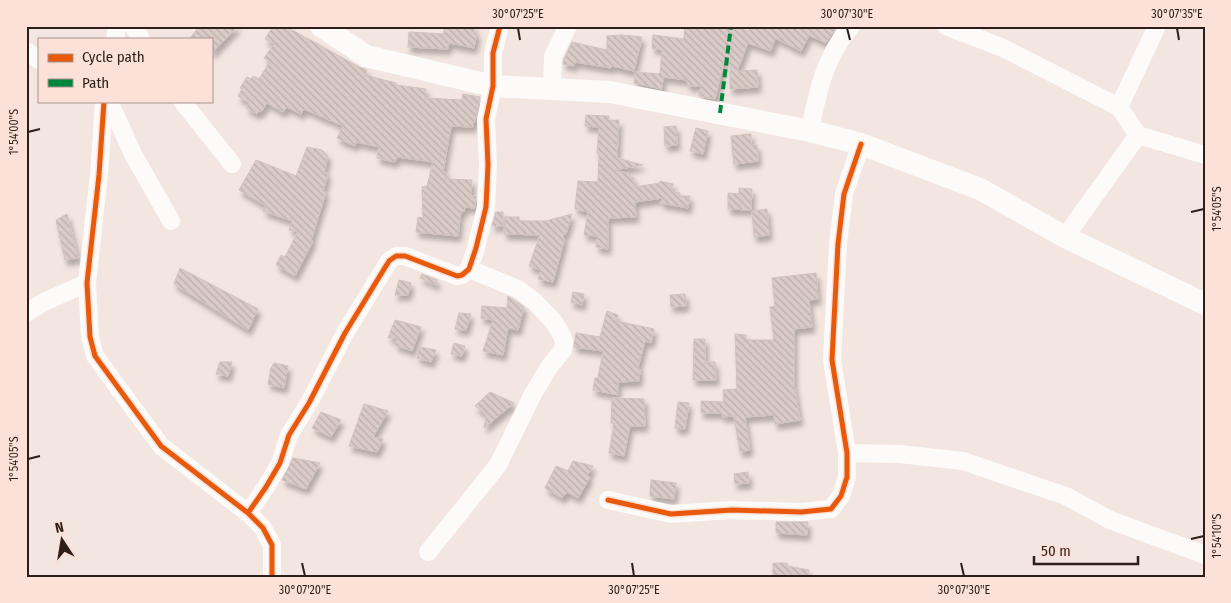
<svg xmlns="http://www.w3.org/2000/svg" width="1231" height="603" viewBox="0 0 1231 603" font-family="'Fira Sans Condensed',sans-serif">
<defs>
<pattern id="building-back-hatch" width="6" height="6" patternUnits="userSpaceOnUse" patternTransform="scale(1.25)"><rect width="6" height="6" fill="#dacbc6"/><path d="M-1 5l2 2M0 0l6 6M5-1l2 2" fill="none" stroke="#bbaeaa"/></pattern>
<filter id="shadow"><feDropShadow dx="3" dy="5.5" stdDeviation="2.5" flood-color="#0004"/></filter>
</defs>
<rect width="100%" height="100%" fill="#f3e5e0"/>
<!-- building -->
<path fill="url(#building-back-hatch)" stroke="#d0c2bd" filter="url(#shadow)" d="M 200,26 L 238,26 L 211,54 L 211,39 L 189,39 Z
M 273,26 L 284,26 L 292,30 L 359,67 L 367,70 L 365,75 L 396,83 L 396,85 L 426,89 L 425,98 L 462,100 L 463,94 L 480,97 L 475,122 L 473,122 L 473,127 L 451,126 L 443,172 L 447,173 L 446,179 L 472,180 L 471,196 L 476,196 L 475,208 L 465,207 L 464,212 L 461,211 L 458,236 L 416,232 L 418,217 L 423,218 L 422,187 L 427,186 L 433,162 L 397,157 L 395,162 L 377,158 L 379,147 L 356,142 L 355,146 L 337,138 L 343,126 L 304,109 L 301,114 L 287,107 L 283,112 L 267,103 L 261,112 L 259,111 L 257,114 L 246,108 L 249,103 L 238,96 L 242,89 L 240,88 L 247,77 L 251,79 L 253,76 L 259,79 L 270,62 L 264,58 L 274,44 L 265,39 Z
M 444,26 L 474,26 L 474,33 L 477,33 L 474,48 L 449,43 L 448,49 L 408,47 L 409,32 L 444,34 Z
M 685,26 L 732,26 L 749,31 L 751,26 L 830,26 L 836,28 L 826,43 L 809,35 L 801,51 L 775,38 L 771,51 L 748,43 L 737,71 L 757,70 L 758,87 L 730,89 L 730,59 L 725,58 L 715,99 L 699,96 L 701,86 L 688,86 L 687,80 L 663,77 L 662,89 L 634,83 L 635,72 L 660,74 L 662,50 L 652,48 L 653,35 L 684,39 Z
M 621,35 L 642,37 L 634,71 L 612,66 L 611,68 L 575,62 L 574,66 L 563,64 L 564,59 L 572,42 L 607,50 L 607,36 Z
M 586,115 L 609,116 L 609,121 L 619,120 L 617,158 L 643,165 L 614,170 L 631,174 L 630,178 L 634,178 L 634,187 L 660,183 L 660,181 L 673,184 L 671,191 L 680,193 L 680,196 L 690,196 L 688,208 L 660,203 L 663,198 L 635,202 L 636,217 L 608,218 L 608,249 L 596,247 L 598,236 L 584,235 L 588,212 L 575,209 L 578,181 L 598,182 L 599,154 L 597,154 L 599,127 L 585,126 Z
M 676,126 L 677,145 L 665,146 L 664,127 Z
M 696,128 L 708,131 L 703,154 L 690,151 Z
M 751,134 L 751,145 L 757,145 L 758,161 L 734,164 L 731,136 Z
M 307,147 L 322,150 L 328,156 L 324,173 L 328,173 L 323,192 L 326,192 L 311,241 L 313,241 L 295,276 L 276,265 L 281,255 L 285,257 L 298,231 L 289,230 L 292,221 L 263,211 L 266,206 L 239,190 L 256,160 L 296,176 Z
M 739,188 L 752,189 L 751,210 L 728,209 L 728,193 L 739,194 Z
M 767,209 L 769,235 L 754,237 L 752,211 Z
M 496,212 L 503,212 L 503,226 L 492,226 Z
M 67,214 L 78,258 L 65,260 L 56,220 Z
M 572,214 L 566,234 L 563,234 L 564,241 L 553,282 L 538,279 L 541,270 L 529,266 L 540,235 L 504,234 L 505,217 L 519,217 L 519,221 L 546,221 Z
M 180,268 L 258,309 L 248,330 L 174,284 Z
M 816,273 L 818,299 L 809,300 L 812,327 L 794,329 L 794,384 L 800,420 L 775,424 L 774,415 L 745,417 L 750,450 L 740,452 L 734,416 L 722,417 L 722,413 L 701,413 L 701,401 L 724,402 L 723,390 L 737,389 L 735,334 L 746,335 L 746,340 L 774,340 L 770,307 L 775,306 L 772,278 Z
M 422,274 L 437,280 L 436,285 L 420,278 Z
M 399,280 L 411,283 L 408,295 L 395,295 Z
M 573,292 L 584,294 L 582,305 L 571,302 Z
M 685,294 L 686,306 L 671,307 L 670,295 Z
M 508,296 L 524,307 L 518,330 L 508,328 L 503,355 L 483,351 L 493,320 L 481,318 L 482,306 L 507,308 Z
M 607,311 L 618,315 L 616,321 L 654,329 L 651,343 L 645,341 L 638,368 L 640,369 L 639,381 L 618,382 L 618,395 L 593,390 L 595,378 L 598,378 L 603,351 L 574,347 L 576,333 L 600,337 Z
M 459,313 L 471,314 L 466,330 L 455,329 Z
M 395,320 L 421,327 L 412,351 L 395,345 L 397,338 L 388,338 Z
M 694,339 L 705,339 L 705,362 L 715,362 L 716,380 L 693,380 Z
M 454,343 L 465,346 L 462,356 L 451,354 Z
M 419,347 L 436,350 L 431,362 L 417,358 Z
M 220,362 L 232,362 L 228,376 L 216,374 Z
M 274,363 L 288,366 L 284,388 L 268,384 L 271,368 Z
M 490,392 L 514,403 L 484,428 L 486,415 L 475,406 Z
M 612,398 L 644,399 L 645,426 L 630,426 L 624,456 L 609,453 L 614,423 L 611,423 Z
M 678,402 L 689,403 L 685,429 L 675,428 Z
M 364,404 L 388,411 L 373,437 L 383,439 L 377,452 L 349,446 Z
M 321,412 L 341,420 L 331,437 L 312,428 Z
M 293,458 L 320,463 L 306,489 L 282,480 Z
M 573,461 L 593,466 L 587,476 L 590,477 L 578,498 L 567,492 L 562,498 L 545,488 L 556,466 L 568,471 Z
M 748,472 L 749,483 L 735,484 L 734,474 Z
M 651,480 L 676,483 L 674,499 L 650,496 Z
M 776,522 L 808,522 L 807,535 L 776,533 Z
M 773,563 L 787,563 L 787,566 L 809,570 L 808,575 L 773,576 Z"/>
<g fill="none" stroke-linecap="round" stroke-linejoin="round">
<!-- minor -->
<path stroke="#fdfbfa" stroke-width="18" d="M 133,26 L 141,39
M 946,26 L 1003,48 L 1119,107 L 1138,135 L 1205,155
M 115,39 L 117,26
M 26,51 L 39,60
M 552,89 L 553,56 L 568,26
M 104,101 L 99,175 L 87,283 L 90,337 L 95,356 L 161,446 L 248,513 L 263,528 L 272,545 L 272,577
M 109,101 L 133,154 L 171,221
M 182,101 L 232,164
M 1119,107 L 1157,26
M 810,131 C 817,93 825,56 851,26
M 1065,237 L 1138,135
M 26,313 L 44,302 L 87,283
M 847,453 L 900,454 L 963,461 L 1066,496 L 1110,520 L 1205,555
M 608,500 L 671,514 L 732,510 L 801,512 L 831,509 L 841,496 L 847,477 L 847,453 L 832,360 L 838,244 L 844,194 L 861,144
M 248,513 L 266,487 L 280,463 L 289,435 L 309,403 L 345,333 L 389,261 L 396,256 L 405,256 L 457,276 L 462,275 L 469,269 L 476,248 L 486,207 L 488,165 L 486,119 L 493,86 L 493,53 L 500,26
M 428,552 L 498,465 L 533,394 L 549,367 L 563,350 L 564,341 L 560,332 L 554,322 L 535,302 L 518,289 L 469,269"/>
<!-- major -->
<path stroke="#fdfbfa" stroke-width="22" d="M 321,26 L 366,56 L 493,86 L 610,92 L 810,131 L 861,144 L 980,189 L 1065,237 L 1205,304"/>
<!-- quiet -->
<path stroke="#00873e" stroke-width="4" stroke-dasharray="8 4" stroke-linecap="butt" d="M 720,113 L 731,26"/>
<defs>
<path id="cycleway" d="M 104,101 L 99,175 L 87,283 L 90,337 L 95,356 L 161,446 L 248,513 L 263,528 L 272,545 L 272,577
M 608,500 L 671,514 L 732,510 L 801,512 L 831,509 L 841,496 L 847,477 L 847,453 L 832,360 L 838,244 L 844,194 L 861,144
M 248,513 L 266,487 L 280,463 L 289,435 L 309,403 L 345,333 L 389,261 L 396,256 L 405,256 L 457,276 L 462,275 L 469,269 L 476,248 L 486,207 L 488,165 L 486,119 L 493,86 L 493,53 L 500,26"/>
</defs>
<!-- cycleway casing -->
<use href="#cycleway" stroke="#fbe1d8" stroke-width="8"/>
<!-- cycleway -->
<use href="#cycleway" stroke="#e8590c" stroke-width="5"/>
</g>
<!-- ticks -->
<path fill="none" stroke="#2e1e19" stroke-width="2" d="M 518,28 L 520,40M 847,28 L 850,40M 1177,28 L 1179,40M 28,132 L 40,129M 1191,212 L 1204,209M 28,459 L 40,456M 1191,539 L 1204,536M 302,563 L 305,576M 632,563 L 634,576M 961,563 L 964,576"/>
<!-- border -->
<rect width="1231" height="603" fill="none" stroke="#fbe1d8" stroke-width="55"/>
<!-- legend -->
<rect x="38" y="38" width="175" height="65" fill="#fbe1d8" stroke="#a9938c"/>
<rect x="48" y="54" width="25" height="8" fill="#e8590c" stroke="#a9938c"/>
<text x="82" y="62" font-size="15" fill="#2e1e19">Cycle path</text>
<rect x="48" y="79" width="25" height="8" fill="#00873e" stroke="#a9938c"/>
<text x="82" y="88" font-size="15" fill="#2e1e19">Path</text>
<!-- north arrow -->
<g transform="translate(62 540) rotate(348)" stroke="#fbe1d8" stroke-width="4" paint-order="stroke">
<path d="M0-4L9 19L0 12L-9 19Z" fill="#2e1e19"/>
<text y="-8" font-size="14" font-weight="bold" text-anchor="middle" fill="#2e1e19">N</text>
</g>
<!-- scale -->
<path d="M1034 556v8h104v-8" fill="none" stroke="#2e1e19" stroke-width="2.5"/>
<text x="1041" y="556" font-size="15" fill="#2e1e19" stroke="#fbe1d8" stroke-width="4" paint-order="stroke">50 m</text>
<rect x="28" y="28" width="1176" height="548" fill="none" stroke="#2e1e19" stroke-width="2"/>
<g font-size="12" text-anchor="middle" fill="#2e1e19">
<text x="518" y="18">30°07'25"E</text>
<text x="847" y="18">30°07'30"E</text>
<text x="1177" y="18">30°07'35"E</text>
<text transform="translate(14 132) rotate(-90)" y="4">1°54'00"S</text>
<text transform="translate(1217 209) rotate(-90)" y="4">1°54'05"S</text>
<text transform="translate(14 459) rotate(-90)" y="4">1°54'05"S</text>
<text transform="translate(1217 536) rotate(-90)" y="4">1°54'10"S</text>
<text x="305" y="594">30°07'20"E</text>
<text x="634" y="594">30°07'25"E</text>
<text x="964" y="594">30°07'30"E</text>
</g>
</svg>
